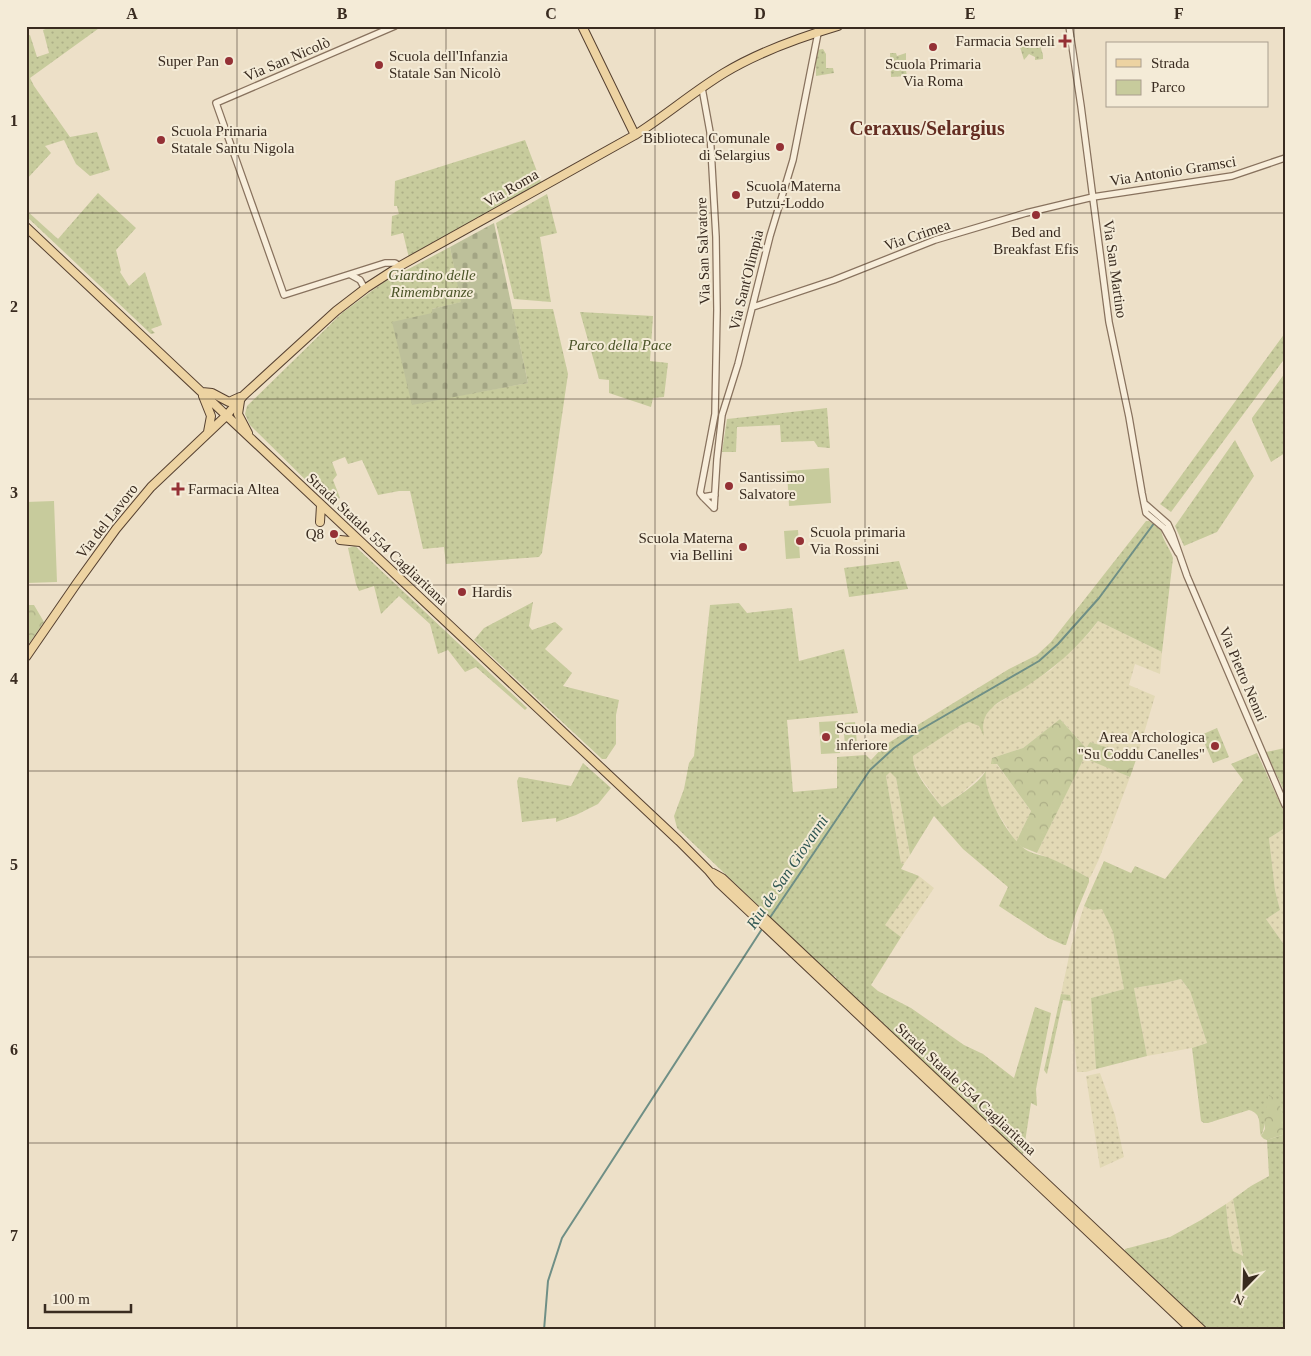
<svg xmlns="http://www.w3.org/2000/svg" width="1311" height="1356" viewBox="0 0 1311 1356" font-family="Georgia,serif">
<defs>
<pattern id="farmland-dots" width="8" height="8" patternUnits="userSpaceOnUse" patternTransform="scale(1.25)"><rect width="8" height="8" fill="#e2d9b5"/><path d="M2 2h.1M6 6h.1" fill="none" stroke="#c3ba9b" stroke-width="1.8" stroke-linecap="round"/></pattern>
<pattern id="green-dots" width="8" height="8" patternUnits="userSpaceOnUse" patternTransform="scale(1.25)"><rect width="8" height="8" fill="#c7cb9c"/><path d="M2 2h.1M6 6h.1" fill="none" stroke="#acae86" stroke-width="1.8" stroke-linecap="round"/></pattern>
<pattern id="forest-crowns" width="20" height="18" patternUnits="userSpaceOnUse" patternTransform="scale(1.25)"><rect width="20" height="18" fill="#c7cb9c"/><path d="M2 6a3 3 0 1 1 6 0M12 15a3 3 0 1 1 6 0" fill="none" stroke="#acae86"/></pattern>
<pattern id="cemetery-stones" width="16" height="16" patternUnits="userSpaceOnUse" patternTransform="scale(1.25)"><rect width="16" height="16" fill="#bdc09a"/><path d="M2 7V4a2 2 0 0 1 4 0v3zM10 15v-3a2 2 0 0 1 4 0v3z" fill="#a3a584"/></pattern>
</defs>
<rect width="100%" height="100%" fill="#ede0c8"/>
<!-- farmland -->
<path fill="url(#farmland-dots)" d="M 1098,621 L 1162,652 L 1160,674 L 1135,664 L 1129,685 L 1155,696 L 1137,757 L 1090,742 L 1086,748 L 1060,719 L 1023,748 L 992,758 L 1031,811 L 1016,842 L 991,802 L 985,778 L 985,772 L 962,793 L 942,807 L 921,778 L 913,762 L 913,756 L 961,725 L 969,722 L 976,724 L 980,726 L 983,733 L 982,725 L 984,718 L 992,707 L 1051,670 L 1090,632 Z
M 1084,757 L 1130,777 L 1099,859 L 1091,876 L 1089,878 L 1067,866 L 1037,853 Z
M 890,771 L 896,778 L 910,855 L 904,864 L 901,863 L 886,776 Z
M 1285,828 L 1285,946 L 1266,919 L 1280,910 L 1275,890 L 1269,838 Z
M 919,876 L 934,888 L 901,937 L 884,925 Z
M 1084,906 L 1092,910 L 1102,908 L 1113,932 L 1124,989 L 1091,998 L 1096,1069 L 1086,1072 L 1077,1072 L 1070,996 L 1061,994 L 1071,947 Z
M 1181,979 L 1190,991 L 1207,1043 L 1192,1048 L 1147,1056 L 1134,988 L 1165,983 Z
M 1100,1073 L 1115,1115 L 1124,1157 L 1100,1168 L 1086,1076 Z
M 1233,1199 L 1243,1257 L 1233,1251 L 1228,1227 L 1226,1204 Z"/>
<!-- green -->
<path fill="url(#green-dots)" d="M 53,26 L 102,26 L 30,78 L 34,86 L 70,137 L 97,132 L 110,170 L 90,176 L 76,164 L 64,140 L 45,146 L 51,153 L 26,180 L 26,36 L 30,35 L 37,57 L 49,53 L 43,30 Z
M 1038,39 L 1043,55 L 1043,59 L 1035,60 L 1035,57 L 1029,54 L 1024,60 L 1019,44 Z
M 823,49 L 826,54 L 826,68 L 833,68 L 834,73 L 816,76 L 816,50 Z
M 890,53 L 896,53 L 897,56 L 906,53 L 906,60 L 904,60 L 907,76 L 891,77 Z
M 525,140 L 541,182 L 409,258 L 403,233 L 391,236 L 392,216 L 399,214 L 397,206 L 394,206 L 395,181 Z
M 98,193 L 136,228 L 116,250 L 121,270 L 120,272 L 129,286 L 145,272 L 162,325 L 151,329 L 155,333 L 151,334 L 26,216 L 26,210 L 58,239 Z
M 547,194 L 557,233 L 540,237 L 551,302 L 514,299 L 496,223 Z
M 450,247 L 462,302 L 432,309 L 433,313 L 412,404 L 528,383 L 512,309 L 553,309 L 568,374 L 542,553 L 539,557 L 446,564 L 444,547 L 423,549 L 410,491 L 399,491 L 378,495 L 362,460 L 348,464 L 345,457 L 332,462 L 337,475 L 333,480 L 340,498 L 330,504 L 250,425 L 245,414 L 247,406 L 342,313 L 384,282 Z
M 580,312 L 653,316 L 650,361 L 668,363 L 664,397 L 653,398 L 651,407 L 609,393 L 609,380 L 599,379 Z
M 1285,333 L 1285,358 L 1171,512 L 1160,504 L 1162,502 Z
M 1285,373 L 1285,453 L 1271,462 L 1252,420 L 1252,418 Z
M 827,408 L 830,448 L 818,447 L 814,441 L 781,442 L 780,425 L 737,427 L 736,452 L 722,452 L 727,419 Z
M 1235,440 L 1254,476 L 1217,532 L 1184,546 L 1175,526 Z
M 1146,521 L 1149,521 L 1161,529 C 1162,540 1170,548 1173,558 L 1162,652 L 1098,621 C 1077,649 1053,669 1024,688 C 1015,694 999,700 992,708 C 983,716 982,725 984,736 L 979,726 L 969,722 L 961,725 L 913,756 C 912,772 932,794 942,807 C 958,796 976,786 986,771 C 982,791 1009,840 1028,851 C 1034,854 1041,855 1047,857 C 1062,863 1075,870 1089,878 L 1089,882 L 1076,913 L 1066,945 L 1064,945 L 1048,938 L 999,906 L 1008,887 L 963,849 L 934,816 L 910,855 L 896,778 L 890,772 L 886,776 L 901,863 L 904,864 L 901,869 L 919,876 L 885,925 L 901,937 L 871,985 L 878,991 L 911,1008 L 964,1045 L 983,1054 L 1014,1078 L 1035,1007 L 1051,1013 L 1036,1089 L 1037,1106 L 1031,1103 L 1023,1155 L 836,981 L 836,977 L 831,975 L 677,828 L 674,816 L 684,789 L 689,763 L 694,756 L 710,605 L 739,603 L 747,613 L 792,608 L 799,661 L 844,649 L 858,713 L 787,720 L 793,792 L 837,788 L 837,757 L 866,755 L 871,760 L 885,745 L 1009,669 L 1037,655 L 1051,642 Z
M 355,546 L 527,708 L 525,710 L 476,667 L 465,672 L 448,650 L 438,654 L 430,624 L 399,596 L 381,614 L 374,586 L 359,591 L 356,584 L 348,548 Z
M 899,561 L 908,589 L 849,597 L 844,568 Z
M 533,602 L 529,626 L 532,630 L 555,622 L 563,629 L 545,649 L 572,673 L 563,686 L 619,700 L 616,715 L 616,744 L 606,759 L 602,759 L 474,640 L 484,628 Z
M 1217,728 L 1229,757 L 1213,763 L 1201,735 Z
M 1285,748 L 1285,793 L 1266,752 Z
M 1257,753 L 1285,814 L 1285,828 L 1269,838 L 1275,890 L 1280,910 L 1266,919 L 1285,946 L 1285,1127 L 1281,1108 L 1269,1096 C 1267,1108 1266,1126 1261,1136 C 1258,1125 1263,1114 1249,1110 L 1208,1123 L 1204,1123 L 1201,1121 L 1192,1048 L 1207,1043 L 1190,991 L 1181,979 L 1165,983 L 1134,988 L 1147,1056 L 1096,1069 L 1091,998 L 1124,989 L 1113,932 L 1102,909 L 1092,910 L 1084,906 L 1104,861 L 1131,873 L 1135,866 L 1165,879 L 1243,780 L 1231,764 Z
M 583,763 L 611,788 L 598,804 L 576,815 L 556,822 L 556,818 L 522,822 L 517,781 L 519,777 L 571,786 Z
M 1061,994 L 1070,995 L 1071,1001 L 1063,1000 L 1047,1074 L 1046,1073 L 1044,1070 Z
M 1285,1134 L 1285,1330 L 1207,1330 L 1125,1252 L 1125,1249 L 1170,1237 L 1201,1220 L 1226,1204 L 1228,1227 L 1233,1251 L 1243,1256 L 1233,1199 L 1251,1186 L 1269,1176 L 1267,1140 Z"/>
<!-- forest -->
<path fill="url(#forest-crowns)" d="M 26,605 L 34,605 L 44,622 L 26,648 Z
M 1060,719 L 1086,748 L 1090,742 L 1137,757 L 1130,777 L 1084,758 L 1037,853 L 1022,847 L 1016,842 L 1031,811 L 997,764 L 991,764 L 992,758 L 1023,748 Z
M 1269,1095 C 1283,1102 1285,1120 1285,1134 L 1267,1140 L 1264,1139 L 1261,1136 L 1265,1129 L 1264,1117 Z"/>
<!-- cemetery -->
<path fill="url(#cemetery-stones)" d="M 494,223 L 528,383 L 412,405 L 392,322 L 432,313 L 432,309 L 461,302 L 450,247 Z"/>
<!-- pitch -->
<path fill="#c7cb9c" d="M 829,468 L 831,503 L 789,506 L 787,471 Z
M 54,501 L 57,582 L 26,583 L 26,502 Z
M 798,530 L 800,558 L 786,559 L 784,531 Z
M 838,721 L 840,753 L 821,754 L 819,722 Z
M 855,722 L 857,744 L 845,745 L 843,723 Z"/>
<g fill="none" stroke-linecap="round" stroke-linejoin="round">
<!-- stream -->
<path stroke="#6f8f86" stroke-width="2" d="M 769,919 L 870,770 L 894,748 L 920,730 L 1039,661 L 1058,644 L 1099,598 L 1155,522
M 544,1330 L 548,1281 L 562,1238 L 762,929"/>
<defs>
<path id="minor" d="M 395,26 L 216,103 L 284,295 L 385,263 L 395,263 L 400,266
M 1069,26 L 1081,106 L 1109,322 L 1129,417 L 1142,493 L 1146,513 L 1164,528 L 1178,553
M 702,88 L 710,132 L 716,237 L 717,310 L 715,414 L 700,493 L 703,497 L 715,495
M 351,275 L 360,280 L 365,289
M 753,307 L 834,280 L 935,240 L 1026,213 L 1093,197 L 1232,176 L 1285,158
M 703,497 L 714,508
M 1144,503 L 1168,524 L 1172,533 L 1187,576 L 1285,805
M 714,508 L 717,459 L 722,415 L 738,364 L 770,236 L 793,160 L 818,33"/>
<path id="major" d="M 582,26 L 635,135
M 26,227 L 679,841 L 709,871 L 718,882 L 1192,1330
M 202,392 L 212,393 L 229,402 L 240,397
M 203,396 L 211,416 L 208,432
M 240,401 L 238,414 L 248,433
M 320,522 L 321,505
M 340,540 L 360,542
M 26,657 L 77,583 L 116,529 L 151,487 L 226,416 L 244,395 L 336,311 L 366,288 L 400,266 L 635,135 C 665,116 693,92 724,73 C 757,53 801,37 838,26
M 713,873 L 722,878 L 1202,1330"/>
</defs>
<!-- minor casing -->
<use href="#minor" stroke="#88725e" stroke-width="8"/>
<!-- major casing -->
<use href="#major" stroke="#564131" stroke-width="10"/>
<!-- minor -->
<use href="#minor" stroke="#f8eedb" stroke-width="5.5"/>
<!-- major -->
<use href="#major" stroke="#edd3a2" stroke-width="8"/>
</g>
<!-- grid -->
<path fill="none" stroke="#392b20" stroke-width="1" stroke-opacity="0.55" d="M 237,26 L 237,1330M 446,26 L 446,1330M 655,26 L 655,1330M 865,26 L 865,1330M 1074,26 L 1074,1330M 26,213 L 1285,213M 26,399 L 1285,399M 26,585 L 1285,585M 26,771 L 1285,771M 26,957 L 1285,957M 26,1143 L 1285,1143"/>
<!-- markers -->
<g fill="#943035" stroke="#f4ebd7" stroke-width="2">
<path d="M1062.5 33.5h5v5h5v5h-5v5h-5v-5h-5v-5h5z"/>
<circle cx="933" cy="47" r="5"/>
<circle cx="229" cy="61" r="5"/>
<circle cx="379" cy="65" r="5"/>
<circle cx="161" cy="140" r="5"/>
<circle cx="780" cy="147" r="5"/>
<circle cx="736" cy="195" r="5"/>
<circle cx="1036" cy="215" r="5"/>
<circle cx="729" cy="486" r="5"/>
<path d="M175.5 481.5h5v5h5v5h-5v5h-5v-5h-5v-5h5z"/>
<circle cx="334" cy="534" r="5"/>
<circle cx="800" cy="541" r="5"/>
<circle cx="743" cy="547" r="5"/>
<circle cx="462" cy="592" r="5"/>
<circle cx="826" cy="737" r="5"/>
<circle cx="1215" cy="746" r="5"/>
</g>
<g text-anchor="middle" dominant-baseline="central" stroke-width="4" stroke-linejoin="round" paint-order="stroke">
<!-- poi labels -->
<g font-size="15" fill="#392b20" stroke="#f4ebd7" text-anchor="start">
<text x="1055" y="41" text-anchor="end">Farmacia Serreli</text>
<text x="389" y="56">Scuola dell'Infanzia<tspan x="389" dy="17">Statale San Nicolò</tspan></text>
<text x="219" y="61" text-anchor="end">Super Pan</text>
<text x="933" y="64" text-anchor="middle">Scuola Primaria<tspan x="933" dy="17">Via Roma</tspan></text>
<text x="171" y="131">Scuola Primaria<tspan x="171" dy="17">Statale Santu Nigola</tspan></text>
<text x="770" y="138" text-anchor="end">Biblioteca Comunale<tspan x="770" dy="17">di Selargius</tspan></text>
<text x="746" y="186">Scuola Materna<tspan x="746" dy="17">Putzu-Loddo</tspan></text>
<text x="1036" y="232" text-anchor="middle">Bed and<tspan x="1036" dy="17">Breakfast Efis</tspan></text>
<text x="739" y="477">Santissimo<tspan x="739" dy="17">Salvatore</tspan></text>
<text x="188" y="489">Farmacia Altea</text>
<text x="810" y="532">Scuola primaria<tspan x="810" dy="17">Via Rossini</tspan></text>
<text x="324" y="534" text-anchor="end">Q8</text>
<text x="733" y="538" text-anchor="end">Scuola Materna<tspan x="733" dy="17">via Bellini</tspan></text>
<text x="472" y="592">Hardis</text>
<text x="836" y="728">Scuola media<tspan x="836" dy="17">inferiore</tspan></text>
<text x="1205" y="737" text-anchor="end">Area Archologica<tspan x="1205" dy="17">"Su Coddu Canelles"</tspan></text>
</g>
<!-- street labels -->
<g font-size="15" fill="#392b20" stroke="#f4ebd7">
<text transform="translate(287 59) rotate(-23)">Via San Nicolò</text>
<text transform="translate(1173 171) rotate(-9)">Via Antonio Gramsci</text>
<text transform="translate(511 188) rotate(-30)">Via Roma</text>
<text transform="translate(917 235) rotate(-19)">Via Crimea</text>
<text transform="translate(703 251) rotate(-92)">Via San Salvatore</text>
<text transform="translate(1115 269) rotate(82)">Via San Martino</text>
<text transform="translate(746 280) rotate(-76)">Via Sant'Olimpia</text>
<text transform="translate(107 521) rotate(-52)">Via del Lavoro</text>
<text transform="translate(377 539) rotate(43)">Strada Statale 554 Cagliaritana</text>
<text transform="translate(1243 674) rotate(67)">Via Pietro Nenni</text>
<text transform="translate(966 1089) rotate(43)">Strada Statale 554 Cagliaritana</text>
</g>
<!-- park labels -->
<g font-size="15" font-style="italic" fill="#4b5428" stroke="#f4ebd7">
<text x="432" y="275">Giardino delle<tspan x="432" dy="17">Rimembranze</tspan></text>
<text x="620" y="345">Parco della Pace</text>
</g>
<!-- water labels -->
<g font-size="16" font-style="italic" fill="#315854" stroke="#f4ebd7">
<text transform="translate(787 872) rotate(-56)">Riu de San Giovanni</text>
</g>
<!-- district labels -->
<g font-size="20" font-weight="bold" fill="#642d22" stroke="#f4ebd7">
<text x="927" y="128">Ceraxus/Selargius</text>
</g>
</g>
<!-- border -->
<rect width="1311" height="1356" fill="none" stroke="#f4ebd7" stroke-width="55"/>
<!-- legend -->
<rect x="1106" y="42" width="162" height="65" fill="#f4ebd7" stroke="#a99e8e"/>
<rect x="1116" y="59" width="25" height="8" fill="#edd3a2" stroke="#a99e8e"/>
<text x="1151" y="68" font-size="15" fill="#392b20">Strada</text>
<rect x="1116" y="80" width="25" height="15" fill="#c7cb9c" stroke="#a99e8e"/>
<text x="1151" y="92" font-size="15" fill="#392b20">Parco</text>
<!-- north arrow -->
<g transform="translate(1244 1288) rotate(203)" stroke="#f4ebd7" stroke-width="4" paint-order="stroke">
<path d="M0-4L9 19L0 12L-9 19Z" fill="#392b20"/>
<text y="-8" font-size="14" font-weight="bold" text-anchor="middle" fill="#392b20">N</text>
</g>
<!-- scale -->
<path d="M45 1304v8h86v-8" fill="none" stroke="#392b20" stroke-width="2.5"/>
<text x="52" y="1304" font-size="15" fill="#392b20" stroke="#f4ebd7" stroke-width="4" paint-order="stroke">100 m</text>
<rect x="28" y="28" width="1256" height="1300" fill="none" stroke="#392b20" stroke-width="2"/>
<g font-size="16" text-anchor="middle" font-weight="bold" fill="#392b20">
<text x="132" y="19">A</text>
<text x="342" y="19">B</text>
<text x="551" y="19">C</text>
<text x="760" y="19">D</text>
<text x="970" y="19">E</text>
<text x="1179" y="19">F</text>
<text x="14" y="126">1</text>
<text x="14" y="312">2</text>
<text x="14" y="498">3</text>
<text x="14" y="684">4</text>
<text x="14" y="870">5</text>
<text x="14" y="1055">6</text>
<text x="14" y="1241">7</text>
</g>
</svg>
